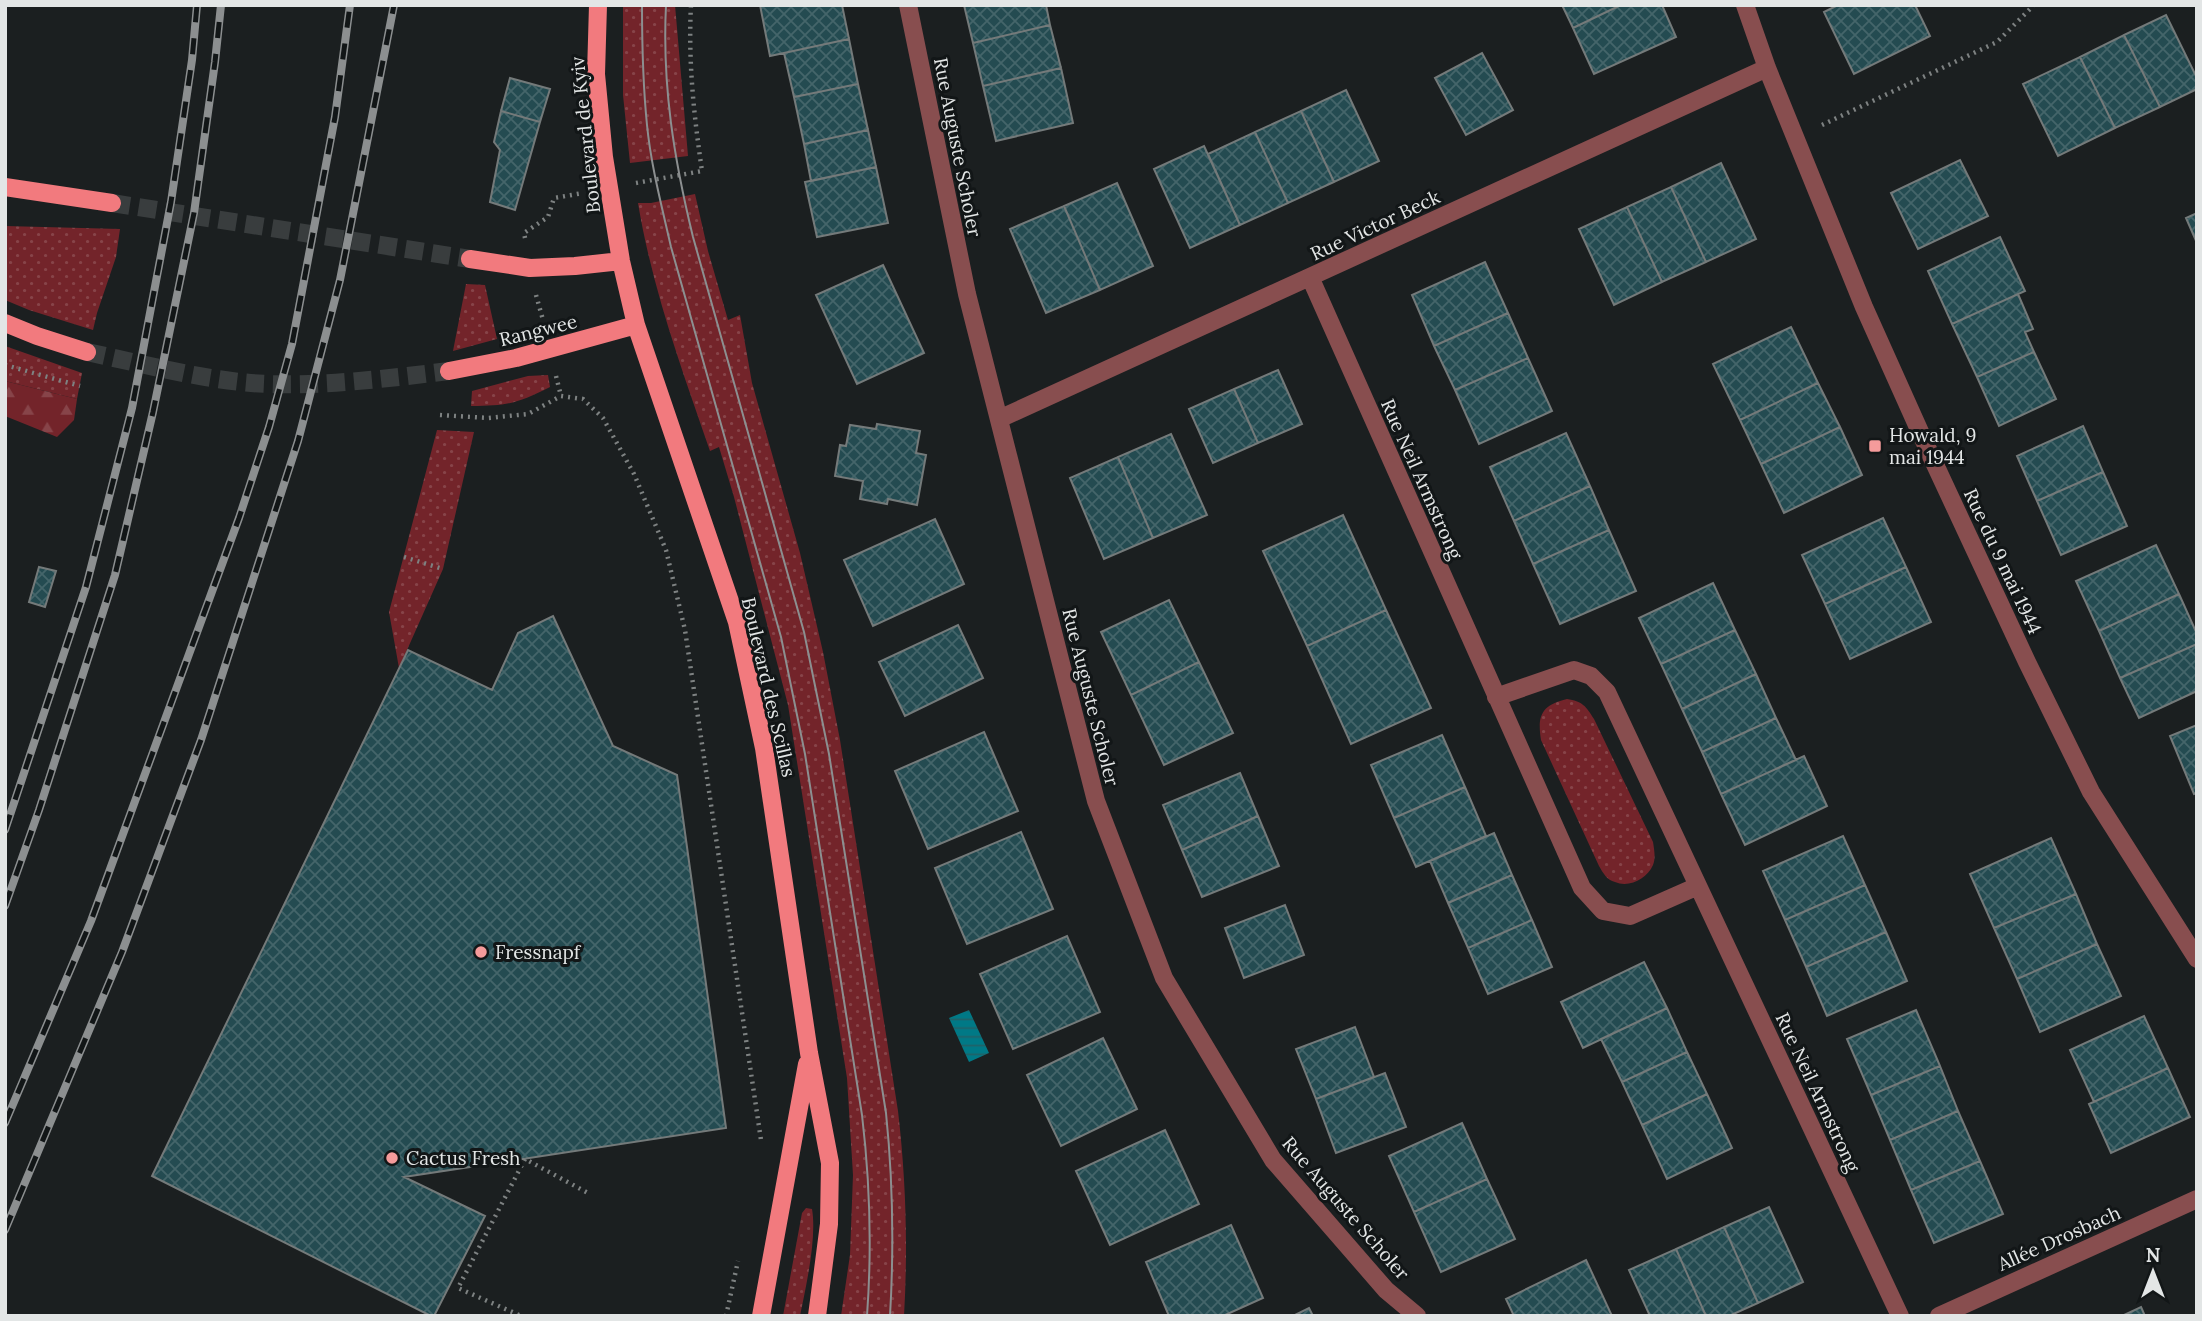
<svg xmlns="http://www.w3.org/2000/svg" width="2202" height="1321" viewBox="0 0 2202 1321" font-family="Lora,serif">
<defs>
<pattern id="grass-dots" width="8" height="8" patternUnits="userSpaceOnUse" patternTransform="scale(1.75)"><rect width="8" height="8" fill="#73242a"/><path d="M2 2h.1M6 6h.1" fill="none" stroke="#874449" stroke-width="1.8" stroke-linecap="round"/></pattern>
<pattern id="forest-firs" width="22" height="20" patternUnits="userSpaceOnUse" patternTransform="scale(1.75)"><rect width="22" height="20" fill="#73242a"/><path d="M5 1l3.5 6h-7zM16 11l3.5 6h-7z" fill="#874449"/></pattern>
<pattern id="water-rules" width="6" height="5" patternUnits="userSpaceOnUse" patternTransform="scale(1.75)"><rect width="6" height="5" fill="#007986"/><path d="M0 2.5h6" fill="none" stroke="#1f6269"/></pattern>
<pattern id="building-cross-hatch" width="8" height="8" patternUnits="userSpaceOnUse" patternTransform="scale(1.75)"><rect width="8" height="8" fill="#244b51"/><path d="M0 0l8 8M0 8l8-8" fill="none" stroke="#44656a"/></pattern>
</defs>
<rect width="100%" height="100%" fill="#1b1f20"/>
<!-- grass -->
<path fill="url(#grass-dots)" d="M 623,5 L 675,5 L 688,156 L 630,163 L 623,95 Z
M 695,194 L 708,251 L 728,320 L 740,315 L 752,383 L 800,553 L 823,652 L 840,740 L 898,1111 C 906,1179 908,1247 904,1316 L 841,1316 L 850,1255 L 853,1175 L 847,1078 L 788,705 L 734,497 L 719,447 L 710,451 C 682,370 652,288 638,203 L 651,203 Z
M 5,226 L 120,229 L 116,257 L 97,313 L 93,330 L 29,310 L 5,300 Z
M 466,284 L 485,285 L 497,339 L 453,351 Z
M 5,346 L 82,373 L 77,399 L 5,381 Z
M 548,375 L 550,387 C 518,403 508,406 471,406 L 472,391 L 528,376 Z
M 437,430 L 474,432 L 443,569 L 399,668 L 389,612 Z
M 1567,699 C 1582,701 1586,706 1594,719 L 1653,842 C 1654,849 1656,858 1653,865 C 1647,879 1629,888 1615,882 C 1607,880 1603,873 1599,866 L 1541,740 C 1537,715 1542,705 1567,699 Z
M 806,1208 L 812,1209 C 817,1238 806,1286 800,1316 L 783,1316 L 802,1213 Z"/>
<!-- forest -->
<path fill="url(#forest-firs)" d="M 5,381 L 77,399 L 74,420 L 57,437 L 5,416 Z"/>
<!-- water -->
<path fill="url(#water-rules)" d="M 969,1010 L 989,1053 L 969,1062 L 949,1018 Z"/>
<!-- building -->
<path fill="url(#building-cross-hatch)" stroke="#747a7a" stroke-width="2" d="M 760,5 L 842,5 L 849,39 L 770,56 Z
M 964,5 L 1046,5 L 1050,25 L 973,43 Z
M 1562,5 L 1621,5 L 1573,28 Z
M 1621,5 L 1662,5 L 1676,37 L 1594,74 L 1573,28 Z
M 1838,5 L 1915,5 L 1930,36 L 1854,74 L 1824,12 Z
M 2166,15 L 2197,78 L 2197,89 L 2160,107 L 2124,35 Z
M 1050,25 L 1061,68 L 983,86 L 973,43 Z
M 2124,35 L 2160,107 L 2115,128 L 2080,57 Z
M 849,39 L 858,84 L 794,97 L 784,53 Z
M 1482,53 L 1513,110 L 1466,135 L 1435,78 Z
M 2080,57 L 2115,128 L 2058,156 L 2023,84 Z
M 1061,68 L 1073,123 L 996,141 L 983,86 Z
M 510,78 L 550,89 L 540,122 L 501,111 Z
M 858,84 L 868,130 L 804,144 L 794,97 Z
M 1346,90 L 1379,161 L 1334,182 L 1301,111 Z
M 501,111 L 540,122 L 515,210 L 490,202 L 500,150 L 494,142 Z
M 1301,111 L 1334,182 L 1288,203 L 1255,132 Z
M 868,130 L 876,167 L 811,181 L 804,144 Z
M 1255,132 L 1288,203 L 1240,225 L 1208,154 Z
M 1204,146 L 1240,225 L 1190,248 L 1154,169 Z
M 1960,160 L 1988,216 L 1918,249 L 1891,193 Z
M 1721,163 L 1756,239 L 1706,262 L 1671,187 Z
M 876,167 L 888,223 L 817,237 L 805,182 Z
M 1117,183 L 1153,266 L 1100,290 L 1064,206 Z
M 1671,187 L 1706,262 L 1662,282 L 1627,207 Z
M 1064,206 L 1100,290 L 1046,313 L 1010,229 Z
M 1627,207 L 1662,282 L 1614,305 L 1579,229 Z
M 2197,213 L 2197,243 L 2186,218 Z
M 2000,237 L 2025,291 L 1952,324 L 1928,271 Z
M 1485,262 L 1508,313 L 1434,346 L 1412,295 Z
M 883,265 L 924,353 L 857,384 L 816,295 Z
M 2018,294 L 2033,329 L 2025,332 L 2034,352 L 1977,377 L 1952,324 Z
M 1508,313 L 1528,358 L 1455,390 L 1434,346 Z
M 1791,327 L 1818,383 L 1740,420 L 1713,364 Z
M 2034,352 L 2056,399 L 1999,426 L 1977,377 Z
M 1528,358 L 1552,411 L 1479,444 L 1455,390 Z
M 1278,370 L 1302,424 L 1258,443 L 1234,389 Z
M 1818,383 L 1840,427 L 1761,464 L 1740,420 Z
M 1234,389 L 1258,443 L 1213,463 L 1189,409 Z
M 877,424 L 920,431 L 916,453 L 926,455 L 917,505 L 888,499 L 887,504 L 860,499 L 863,481 L 835,476 L 840,445 L 846,446 L 850,425 L 876,429 Z
M 2083,426 L 2103,472 L 2037,501 L 2017,456 Z
M 1840,427 L 1862,475 L 1784,513 L 1761,464 Z
M 1566,433 L 1590,486 L 1514,521 L 1490,467 Z
M 1171,434 L 1207,515 L 1153,538 L 1118,457 Z
M 1118,457 L 1153,538 L 1104,559 L 1070,478 Z
M 2103,472 L 2127,526 L 2061,555 L 2037,501 Z
M 1590,486 L 1609,530 L 1533,564 L 1514,521 Z
M 1343,515 L 1386,610 L 1307,646 L 1263,551 Z
M 1883,518 L 1906,567 L 1825,604 L 1802,555 Z
M 935,519 L 964,584 L 873,626 L 844,560 Z
M 1609,530 L 1636,591 L 1560,624 L 1533,564 Z
M 2156,545 L 2179,594 L 2099,631 L 2076,581 Z
M 39,567 L 56,571 L 45,607 L 29,602 Z
M 1906,567 L 1931,622 L 1850,659 L 1825,604 Z
M 1713,583 L 1735,630 L 1661,664 L 1639,618 Z
M 2179,594 L 2197,634 L 2197,644 L 2120,678 L 2099,631 Z
M 1169,600 L 1199,662 L 1131,695 L 1101,632 Z
M 1386,610 L 1431,708 L 1351,744 L 1307,646 Z
M 553,616 L 613,746 L 677,775 L 726,1128 L 404,1177 L 485,1216 L 434,1316 L 431,1316 L 152,1176 L 408,650 L 492,690 L 518,633 Z
M 958,625 L 983,678 L 905,716 L 879,662 Z
M 1735,630 L 1756,674 L 1682,709 L 1661,664 Z
M 2197,644 L 2197,691 L 2139,718 L 2120,678 Z
M 1199,662 L 1233,733 L 1164,765 L 1131,695 Z
M 1756,674 L 1776,718 L 1702,752 L 1682,709 Z
M 1776,718 L 1796,760 L 1721,794 L 1702,752 Z
M 2197,725 L 2197,793 L 2194,794 L 2170,736 Z
M 984,732 L 1018,811 L 928,849 L 895,771 Z
M 1442,735 L 1465,787 L 1394,818 L 1371,765 Z
M 1804,756 L 1827,806 L 1745,845 L 1721,794 Z
M 1240,773 L 1258,816 L 1182,850 L 1163,805 Z
M 1465,787 L 1486,836 L 1416,867 L 1394,818 Z
M 1258,816 L 1279,866 L 1202,897 L 1182,850 Z
M 1021,832 L 1053,909 L 967,944 L 935,868 Z
M 1494,833 L 1512,875 L 1448,903 L 1430,861 Z
M 1843,836 L 1865,885 L 1785,920 L 1763,871 Z
M 2051,838 L 2076,894 L 1994,928 L 1970,874 Z
M 1512,875 L 1532,920 L 1468,948 L 1448,903 Z
M 1865,885 L 1886,932 L 1806,967 L 1785,920 Z
M 2076,894 L 2097,944 L 2017,979 L 1994,928 Z
M 1285,905 L 1304,955 L 1244,978 L 1225,928 Z
M 1532,920 L 1552,967 L 1488,994 L 1468,948 Z
M 1886,932 L 1907,981 L 1827,1016 L 1806,967 Z
M 1067,936 L 1100,1012 L 1013,1049 L 980,974 Z
M 2097,944 L 2121,996 L 2040,1032 L 2017,979 Z
M 1644,962 L 1667,1008 L 1583,1048 L 1561,1002 Z
M 1667,1008 L 1687,1052 L 1622,1082 L 1601,1039 Z
M 1916,1010 L 1940,1066 L 1871,1095 L 1847,1039 Z
M 2144,1016 L 2168,1068 L 2094,1102 L 2070,1050 Z
M 1355,1027 L 1374,1077 L 1316,1099 L 1296,1049 Z
M 1103,1038 L 1137,1109 L 1061,1146 L 1027,1075 Z
M 1687,1052 L 1707,1094 L 1642,1125 L 1622,1082 Z
M 1940,1066 L 1958,1111 L 1890,1140 L 1871,1095 Z
M 2168,1068 L 2190,1117 L 2111,1153 L 2089,1104 Z
M 1385,1073 L 1406,1127 L 1336,1153 L 1316,1099 Z
M 1707,1094 L 1732,1148 L 1667,1179 L 1642,1125 Z
M 1958,1111 L 1980,1161 L 1911,1190 L 1890,1140 Z
M 1462,1123 L 1487,1179 L 1414,1212 L 1389,1156 Z
M 1165,1130 L 1199,1204 L 1110,1245 L 1076,1171 Z
M 1980,1161 L 2003,1214 L 1934,1243 L 1911,1190 Z
M 1487,1179 L 1515,1239 L 1441,1272 L 1414,1212 Z
M 1769,1207 L 1803,1282 L 1758,1303 L 1724,1227 Z
M 1231,1225 L 1263,1298 L 1223,1316 L 1169,1316 L 1146,1262 Z
M 1724,1227 L 1758,1303 L 1729,1316 L 1706,1316 L 1676,1249 Z
M 1676,1249 L 1706,1316 L 1650,1316 L 1629,1270 Z
M 1586,1260 L 1612,1316 L 1514,1316 L 1506,1299 Z
M 2141,1307 L 2145,1316 L 2122,1316 Z
M 1309,1308 L 1313,1316 L 1293,1316 Z"/>
<g fill="none" stroke-linecap="round" stroke-linejoin="round">
<!-- major-tunnel -->
<path stroke="#393d3e" stroke-width="18" stroke-dasharray="18 9" stroke-linecap="butt" d="M 112,203 L 470,259
M 87,352 C 138,363 188,376 240,382 C 306,389 383,379 449,371"/>
<!-- path -->
<path stroke="#7e8282" stroke-width="4.5" stroke-dasharray="2 5" stroke-linecap="butt" d="M 1822,125 L 1997,42 L 2034,5
M 636,183 L 702,171 C 694,116 688,62 691,5
M 525,238 L 524,233 L 548,217 L 554,198 L 583,193
M 536,295 L 543,320
M 5,365 L 80,386
M 556,376 L 561,396
M 440,415 L 488,418 L 528,414 L 561,396 L 583,399 L 603,418 L 634,474 L 666,550 L 685,630 L 761,1140
M 404,557 L 443,569
M 519,1315 L 458,1288 L 525,1159 L 588,1193
M 726,1316 L 738,1261"/>
<!-- minor -->
<path stroke="#884e4f" stroke-width="18" d="M 908,5 L 967,294 L 1096,801 L 1164,978 L 1273,1160 L 1386,1290 L 1417,1316
M 1745,5 L 1767,68 L 1864,307 L 1925,443 L 2027,662 L 2091,792 L 2197,959
M 1310,277 L 1582,888 L 1603,911 L 1630,916 L 1698,886
M 999,419 L 1767,68
M 1496,697 L 1574,670 L 1591,676 L 1607,692 L 1900,1316
M 1939,1316 L 2197,1199"/>
<!-- major -->
<path stroke="#f27a7e" stroke-width="18" d="M 598,5 L 596,74 L 604,157 L 621,261 L 636,325 L 737,622 L 764,748 L 809,1053 L 830,1163 L 829,1224 L 817,1316
M 5,187 L 112,203
M 470,259 L 530,268 L 575,266 L 621,261
M 5,323 L 37,336 L 87,352
M 449,371 L 516,358 L 636,325
M 761,1316 L 807,1064"/>
<!-- tram -->
<path stroke="#8c8f90" stroke-width="2" d="M 642,5 C 642,45 643,85 647,125 C 651,166 662,207 671,247 L 781,637 L 805,754 L 862,1115 C 870,1182 872,1248 867,1316
M 666,5 C 662,86 674,159 693,237 L 804,632 L 829,754 L 886,1113 C 893,1181 894,1248 890,1316"/>
<defs>
<path id="rail" d="M 5,830 L 86,587 L 132,408 L 171,202 L 192,60 L 197,5
M 5,906 L 39,810 L 115,575 L 153,412 L 194,213 L 215,62 L 221,5
M 5,1123 L 91,921 L 239,518 L 269,427 L 292,344 L 335,117 L 350,5
M 5,1230 L 122,952 L 201,740 L 298,441 L 340,280 L 394,5"/>
</defs>
<!-- rail casing -->
<use href="#rail" stroke="#8c8f90" stroke-width="8"/>
<!-- rail -->
<use href="#rail" stroke="#121617" stroke-width="5" stroke-dasharray="16" stroke-linecap="butt"/>
</g>
<!-- markers -->
<g fill="#f59b9b" stroke="#121617" stroke-width="2.5">
<rect x="1868" y="439" width="14" height="14" rx="3.5"/>
<circle cx="481" cy="952" r="7"/>
<circle cx="392" cy="1158" r="7"/>
</g>
<g text-anchor="middle" dominant-baseline="central" stroke-width="6" stroke-linejoin="round" paint-order="stroke">
<!-- street labels -->
<g font-size="19" fill="#e3e6e6" stroke="#121617">
<text transform="translate(585 135) rotate(-96)">Boulevard de Kyiv</text>
<text transform="translate(958 147) rotate(79)">Rue Auguste Scholer</text>
<text transform="translate(1375 225) rotate(-25)">Rue Victor Beck</text>
<text transform="translate(538 330) rotate(-14)">Rangwee</text>
<text transform="translate(1422 479) rotate(66)">Rue Neil Armstrong</text>
<text transform="translate(2003 561) rotate(65)">Rue du 9 mai 1944</text>
<text transform="translate(769 687) rotate(77)">Boulevard des Scillas</text>
<text transform="translate(1091 697) rotate(76)">Rue Auguste Scholer</text>
<text transform="translate(1818 1092) rotate(65)">Rue Neil Armstrong</text>
<text transform="translate(1346 1208) rotate(49)">Rue Auguste Scholer</text>
<text transform="translate(2059 1238) rotate(-24)">Allée Drosbach</text>
</g>
<!-- poi labels -->
<g font-size="19" fill="#e3e6e6" stroke="#121617" text-anchor="start">
<text x="1889" y="435">Howald, 9<tspan x="1889" dy="22">mai 1944</tspan></text>
<text x="495" y="952">Fressnapf</text>
<text x="406" y="1158">Cactus Fresh</text>
</g>
</g>
<!-- border -->
<rect width="2202" height="1321" fill="none" stroke="#e3e6e6" stroke-width="14"/>
<!-- north arrow -->
<g transform="translate(2153 1272)" stroke="#121617" stroke-width="5" paint-order="stroke">
<path d="M0-5L12 26L0 18L-12 26Z" fill="#e3e6e6"/>
<text y="-10" font-size="19" font-weight="bold" text-anchor="middle" fill="#e3e6e6">N</text>
</g>
</svg>
